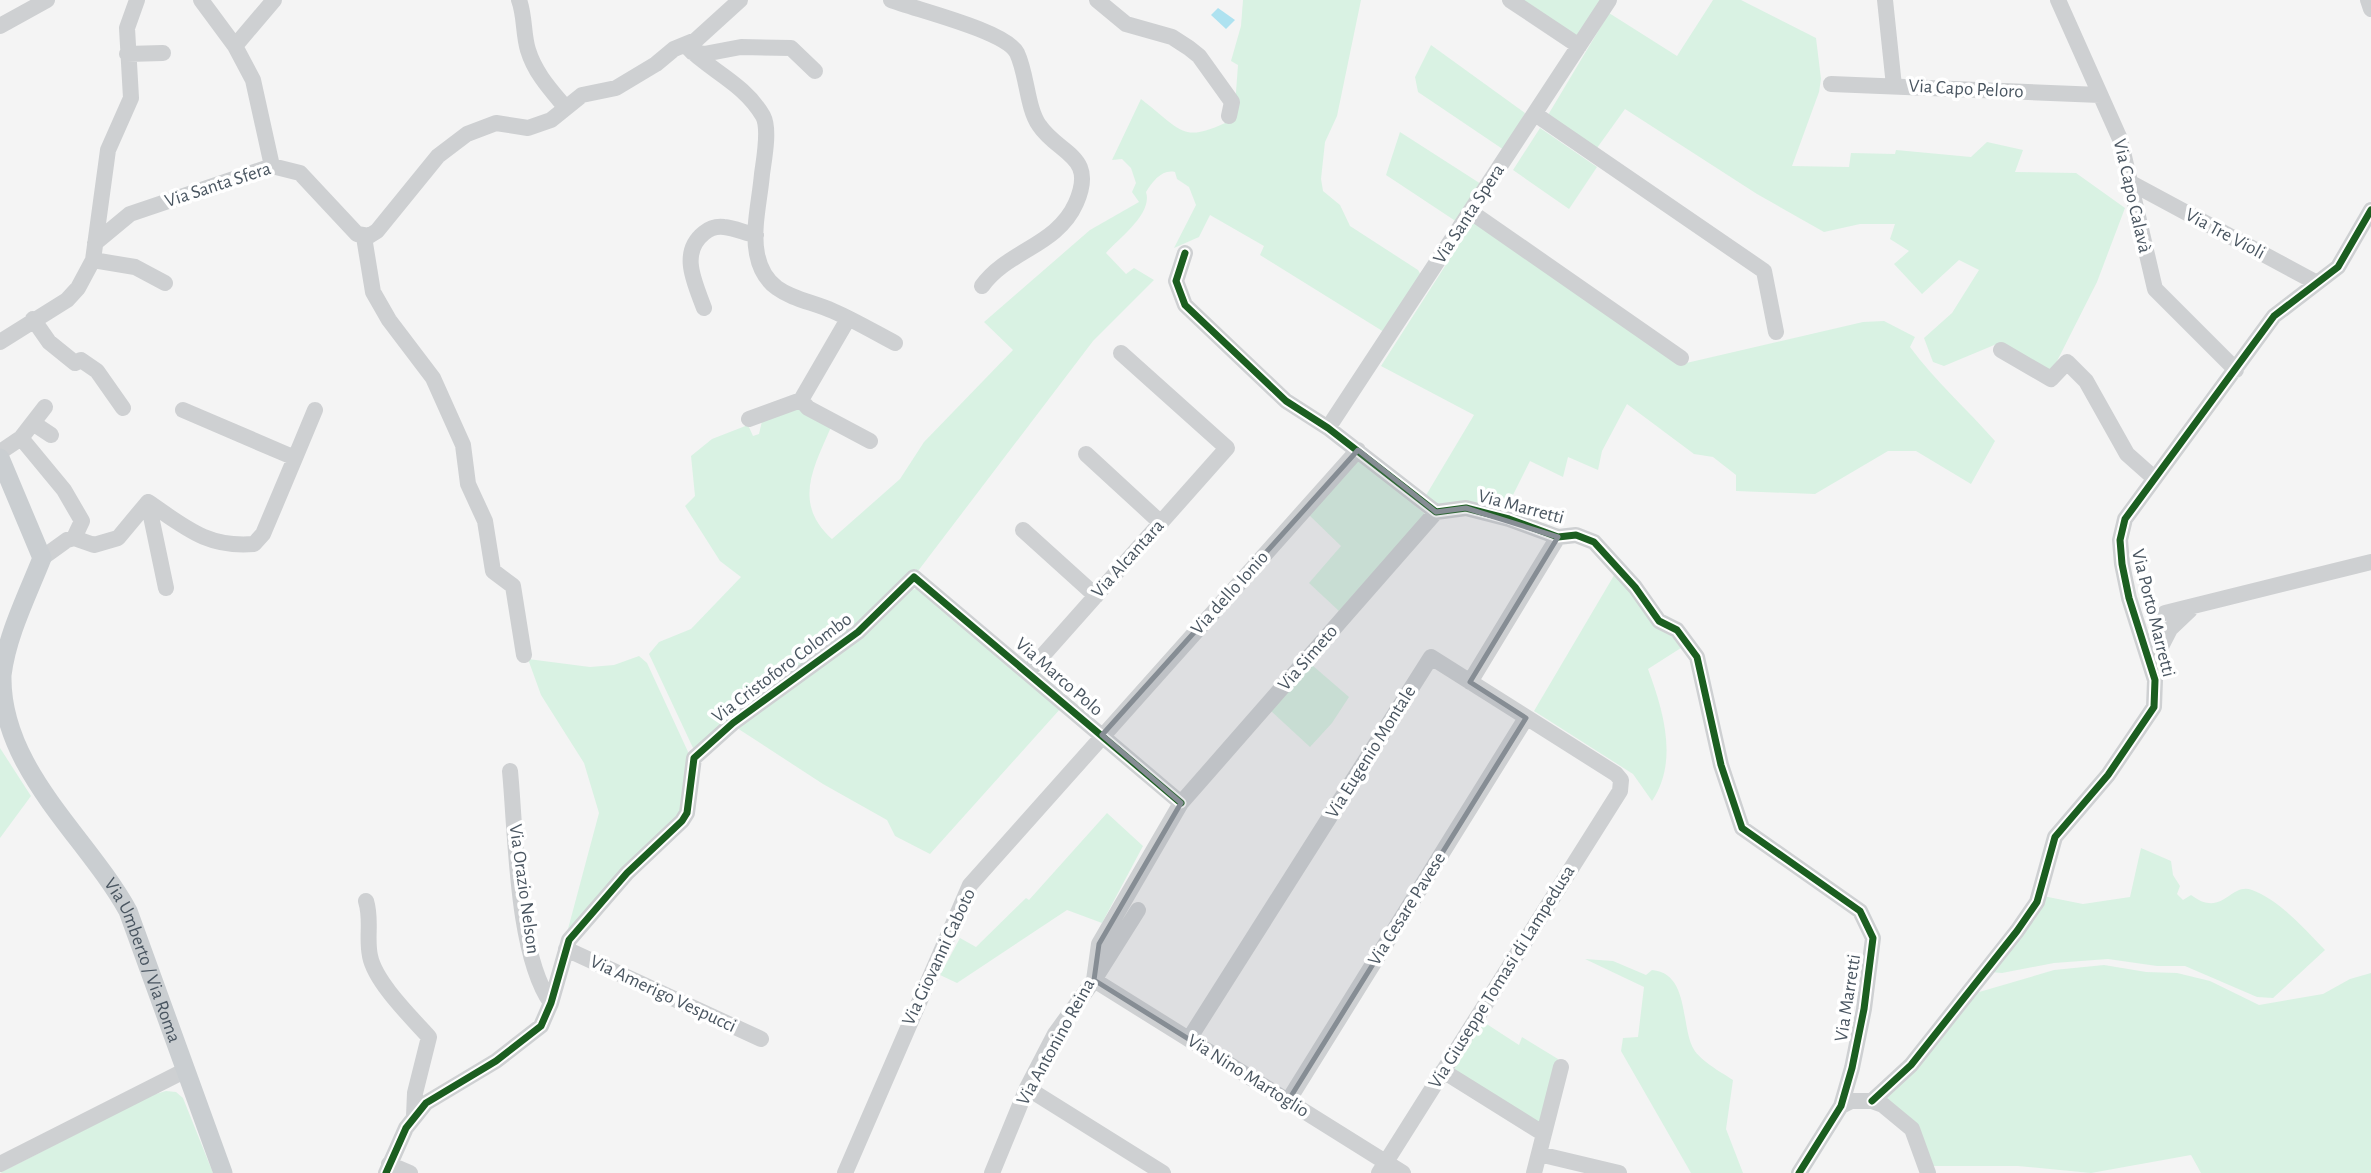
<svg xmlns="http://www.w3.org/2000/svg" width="2371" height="1173" viewBox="0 0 2371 1173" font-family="'Alegreya Sans',sans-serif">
<rect width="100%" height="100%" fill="#f4f4f4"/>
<!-- green -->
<path fill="#d9f2e3" d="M 1243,0 L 1361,0 L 1337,116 L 1325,142 L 1321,179 L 1323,191 L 1340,205 L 1350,226 L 1418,270 L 1422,277 L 1384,332 L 1260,255 L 1264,246 L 1210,215 L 1199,237 L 1174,248 L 1196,205 L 1189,187 L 1177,179 L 1175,172 C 1162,169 1153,181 1146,192 C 1153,214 1119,238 1106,253 L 1126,274 L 1134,268 L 1154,280 L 1093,341 L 918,571 L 915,569 L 854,631 L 694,750 L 649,654 L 659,642 L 691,629 L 741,577 L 720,561 L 685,506 L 695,496 L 691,456 L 712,439 L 748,425 L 753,436 L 759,434 L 762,421 L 797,407 L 831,427 C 814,467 792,503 832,539 L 900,479 L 924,442 L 1013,350 L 984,322 L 1090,230 L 1139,202 L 1132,192 L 1136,183 L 1131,168 L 1122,159 L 1112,160 L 1141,99 C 1185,133 1181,144 1234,119 L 1238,65 L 1231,61 L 1241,26 Z
M 1520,0 L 1601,0 L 1576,37 Z
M 1713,0 L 1741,0 L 1816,38 L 1821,79 L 1819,92 L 1792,166 L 1849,167 L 1851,153 L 1895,154 L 1896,150 L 1971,157 L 1987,142 L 2023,150 L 2015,172 L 2076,173 L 2125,208 L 2097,282 L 2050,375 L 1999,343 L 1944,366 L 1933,362 L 1924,338 L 1952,313 L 1979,270 L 1959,260 L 1922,294 L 1894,264 L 1909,251 L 1890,239 L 1895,224 L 1860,224 L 1824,232 L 1757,194 L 1625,109 L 1597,148 L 1548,115 L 1609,13 L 1677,56 Z
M 1431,45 L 1525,113 L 1504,150 L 1418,92 L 1415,77 Z
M 1540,128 L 1597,167 L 1569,209 L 1513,170 Z
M 1400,132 L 1481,184 L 1457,222 L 1386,175 Z
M 1479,223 L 1682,364 L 1863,322 L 1884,321 L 1915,337 L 1910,347 C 1935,381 1967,409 1995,441 L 1971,484 L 1916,451 L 1888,451 L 1815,494 L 1736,491 L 1736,475 L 1713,457 L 1694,454 L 1627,404 L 1602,451 L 1598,470 L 1568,457 L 1563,477 L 1530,461 L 1504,513 L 1465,504 L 1434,504 L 1425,497 L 1474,415 L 1381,366 L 1472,224 Z
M 1360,459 L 1425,514 L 1339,611 L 1309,583 L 1341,546 L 1309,515 Z
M 1616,572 L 1643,607 L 1654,627 L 1674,635 L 1684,646 L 1648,669 C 1663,710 1679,761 1652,801 L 1633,774 L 1534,711 Z
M 917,589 L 1061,708 L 930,854 L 895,836 L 887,820 L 823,784 L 737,728 L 910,590 Z
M 639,656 L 647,663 L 689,754 L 682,811 L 568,929 L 599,813 L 584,763 L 541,695 L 528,659 L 590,667 L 614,665 Z
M 1312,665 L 1349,697 L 1332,723 L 1310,747 L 1271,711 Z
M 0,748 L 31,796 L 0,838 Z
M 1107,813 L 1143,846 L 1102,923 L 1067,910 L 957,983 L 940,975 L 960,938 L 976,947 L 1026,898 L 1029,900 Z
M 2141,848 L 2171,861 L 2173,875 L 2180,886 L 2177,894 L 2183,900 L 2191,895 C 2223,919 2230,882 2252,890 C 2281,901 2304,929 2325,950 L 2273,998 L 2257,997 L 2185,966 L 2157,966 L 2108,959 L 2054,963 L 2002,973 L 1990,972 L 2043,896 L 2083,904 L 2130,897 Z
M 1585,959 L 1613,961 L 1646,975 L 1652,970 C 1688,973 1681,1021 1692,1046 C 1698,1060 1721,1072 1733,1080 L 1726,1129 L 1743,1173 L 1691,1173 L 1621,1051 L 1623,1038 L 1638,1037 L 1644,987 Z
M 2104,965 L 2146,972 L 2177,973 L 2210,981 L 2259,1005 L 2323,994 L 2350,979 L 2371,973 L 2371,1173 L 2201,1173 L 2191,1155 L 2091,1173 L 2018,1166 L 1929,1166 L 1882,1094 L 1969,995 L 2054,970 Z
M 1482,1021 L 1519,1045 L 1522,1037 L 1558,1059 L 1541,1124 L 1455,1071 L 1454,1067 Z
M 166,1091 L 176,1092 L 183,1098 L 213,1173 L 0,1173 L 152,1095 Z"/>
<!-- water -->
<path fill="#aee2f0" d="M 1218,8 L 1235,20 L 1226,29 L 1211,15 Z"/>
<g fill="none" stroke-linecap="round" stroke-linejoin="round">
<!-- minor -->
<path stroke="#ced0d2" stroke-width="16" d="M 201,0 L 235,46 L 253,80 L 272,166
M 519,0 C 525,16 523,34 528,50 C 535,73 550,89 565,107
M 891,0 C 917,10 1006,31 1017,53 C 1027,74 1027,108 1039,125 C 1059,155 1097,155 1076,203 C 1057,246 1008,250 982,286
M 1097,0 L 1126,24 L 1172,37 L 1189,48 L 1199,56 L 1232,102 L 1229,116
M 1510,0 L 1579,46
M 1885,0 L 1894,86
M 2058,0 L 2120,139 L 2155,289 L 2236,370
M 2368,0 L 2371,9
M 0,26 L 47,0
M 685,45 C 710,71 744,83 763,116 C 770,129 764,159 762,174 C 760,199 752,229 757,254 C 765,297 801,297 833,311 C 854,320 874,332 895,343
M 235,46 L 274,0
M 692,52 L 704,54 L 741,47 L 791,48 L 815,71
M 127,54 L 163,53
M 1831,84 L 2100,95
M 1535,114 L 1764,271 L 1776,332
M 2133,184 L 2317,283
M 1471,212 L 1681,358
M 364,237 L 373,292 L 389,320 L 433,378 L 463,445 L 468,484 L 485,521 L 493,571 L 513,586 L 524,655
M 95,243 L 130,214 L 272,166 L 300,173 L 357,234 L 369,236 L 377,231 L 438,156 L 467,134 L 496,123 L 528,128 L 551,120 L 582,95 L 616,88 L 656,64 L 674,49 L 696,40 L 740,0
M 1185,253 L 1176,281 L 1185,305 L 1286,401 L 1328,428 L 1436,512 L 1466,508 L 1509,519 L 1558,537 L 1576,535 L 1594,542 L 1635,587 L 1659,621 L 1677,630 L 1697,657 L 1721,765 L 1742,828 L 1860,911 L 1873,938 L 1864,1009 L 1852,1068 L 1841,1106 L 1799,1173
M 93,260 L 135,267 L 165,283
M 704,308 C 695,283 679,253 704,233 C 710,228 716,226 724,227 C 735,228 745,233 756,235
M 33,319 L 49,342 L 75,363 L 81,360 L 97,371 L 123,408
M 0,342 L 67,300 L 78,288 L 93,260 L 108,150 L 131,98 L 127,28 L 137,0
M 2001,350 L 2051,379 L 2067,362 L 2086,381 L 2127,454 L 2154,478
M 801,400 L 808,408 L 870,441
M 749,419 L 801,400 L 848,319
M 33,423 L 51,435
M 1328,428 L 1609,0
M 21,438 L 45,407
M 0,452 L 21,438 L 64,490 L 82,521 L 74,538
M 1086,454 L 1161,523
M 295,458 L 315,410
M 148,502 L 166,588
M 1023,530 L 1096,596
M 42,558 L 67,540 L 74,538 L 94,545 L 118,538 L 148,502 C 185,527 207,548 254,544 L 263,534 L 295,458 L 183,410
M 2165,613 L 2371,562
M 2151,666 L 2170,629 L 2190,610
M 1029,671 L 1227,448 L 1121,353
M 1470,682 L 1558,537
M 510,771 C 516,833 516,953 551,1003
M 366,901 C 372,920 366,937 370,956 C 375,982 411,1017 429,1037 L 415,1093 L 414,1116
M 1138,910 L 1094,980 L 1403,1173
M 566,949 L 761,1039
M 1189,1039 L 1431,657 L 1616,774 L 1621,780 L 1620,791 L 1379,1173
M 1443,1071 L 1544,1134
M 1027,1088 L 1163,1173
M 1288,1101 L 1526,718
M 1872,1101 L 1911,1065 L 2017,931 L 2037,902 L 2055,837 L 2108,775 L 2154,707 L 2155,680 L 2129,598 L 2122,564 L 2120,540 L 2125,519 L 2274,316 L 2338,267 L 2371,210
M 1841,1106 L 1851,1101 L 1872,1101 L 1883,1105 L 1912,1129 L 1928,1173
M 1539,1154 L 1619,1173
M 0,1164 L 184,1071
M 389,1164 L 410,1173
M 386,1173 L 406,1128 L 426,1103 L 496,1061 L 541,1026 L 551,1003 L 569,940 L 627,873 L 682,821 L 687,813 L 694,758 L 733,723 L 858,632 L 914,577 L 1181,803
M 845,1173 L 970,885 L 1358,450
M 992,1173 L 1027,1088 L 1055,1034 L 1094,980 L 1099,944 L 1181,803 L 1436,512
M 1534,1173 L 1561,1067"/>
<!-- major -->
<path stroke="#caced1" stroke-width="19" id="s1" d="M 0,458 L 42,558 C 27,596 7,635 2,675 C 0,769 86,835 128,911 L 223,1173"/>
<defs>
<path id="cycleway" d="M 1185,253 L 1176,281 L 1185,305 L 1286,401 L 1328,428 L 1436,512 L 1466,508 L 1509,519 L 1558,537 L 1576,535 L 1594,542 L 1635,587 L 1659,621 L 1677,630 L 1697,657 L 1721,765 L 1742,828 L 1860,911 L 1873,938 L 1864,1009 L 1852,1068 L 1841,1106 L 1799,1173
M 1872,1101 L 1911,1065 L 2017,931 L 2037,902 L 2055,837 L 2108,775 L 2154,707 L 2155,680 L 2129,598 L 2122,564 L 2120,540 L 2125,519 L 2274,316 L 2338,267 L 2371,210
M 386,1173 L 406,1128 L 426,1103 L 496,1061 L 541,1026 L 551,1003 L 569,940 L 627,873 L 682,821 L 687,813 L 694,758 L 733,723 L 858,632 L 914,577 L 1181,803"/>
</defs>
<!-- cycleway casing -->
<use href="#cycleway" stroke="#fff" stroke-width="11"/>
<!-- cycleway -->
<use href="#cycleway" stroke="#1b5e20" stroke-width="7"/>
</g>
<!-- marked area -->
<path fill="#868d94" fill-opacity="0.2" stroke="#868d94" stroke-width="5" stroke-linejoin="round" d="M 1358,450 L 1436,512 L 1466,508 L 1558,537 L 1470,682 L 1526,718 L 1288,1101 L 1094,980 L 1099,944 L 1181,803 L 1102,735 Z"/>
<g text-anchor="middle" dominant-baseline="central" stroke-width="7" stroke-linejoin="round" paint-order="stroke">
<!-- street labels -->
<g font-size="19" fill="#4a5661" stroke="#fff">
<text transform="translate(1966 89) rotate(3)">Via Capo Peloro</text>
<text transform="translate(218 185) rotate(-18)">Via Santa Sfera</text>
<text transform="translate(2132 196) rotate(77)">Via Capo Calavà</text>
<text transform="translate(1469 214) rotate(-57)">Via Santa Spera</text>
<text transform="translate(2225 234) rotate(28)">Via Tre Violi</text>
<text transform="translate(1521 507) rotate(15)">Via Marretti</text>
<text transform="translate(1128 559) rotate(-48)">Via Alcantara</text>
<text transform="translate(1230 593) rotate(-48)">Via dello Ionio</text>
<text transform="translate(2153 613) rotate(76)">Via Porto Marretti</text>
<text transform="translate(1308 658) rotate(-49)">Via Simeto</text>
<text transform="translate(782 668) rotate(-37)">Via Cristoforo Colombo</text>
<text transform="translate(1059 677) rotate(41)">Via Marco Polo</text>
<text transform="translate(1371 752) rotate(-58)">Via Eugenio Montale</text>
<text transform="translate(524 889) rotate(82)">Via Orazio Nelson</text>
<text transform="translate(1407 909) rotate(-58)">Via Cesare Pavese</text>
<text transform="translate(939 957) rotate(-65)">Via Giovanni Caboto</text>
<text stroke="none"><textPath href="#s1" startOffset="556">Via Umberto / Via Roma</textPath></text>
<text transform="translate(1502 977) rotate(-58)">Via Giuseppe Tomasi di Lampedusa</text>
<text transform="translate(663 994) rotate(25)">Via Amerigo Vespucci</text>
<text transform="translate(1848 998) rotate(-81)">Via Marretti</text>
<text transform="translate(1056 1042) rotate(-61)">Via Antonino Reina</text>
<text transform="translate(1248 1076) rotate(32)">Via Nino Martoglio</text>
</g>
</g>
</svg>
